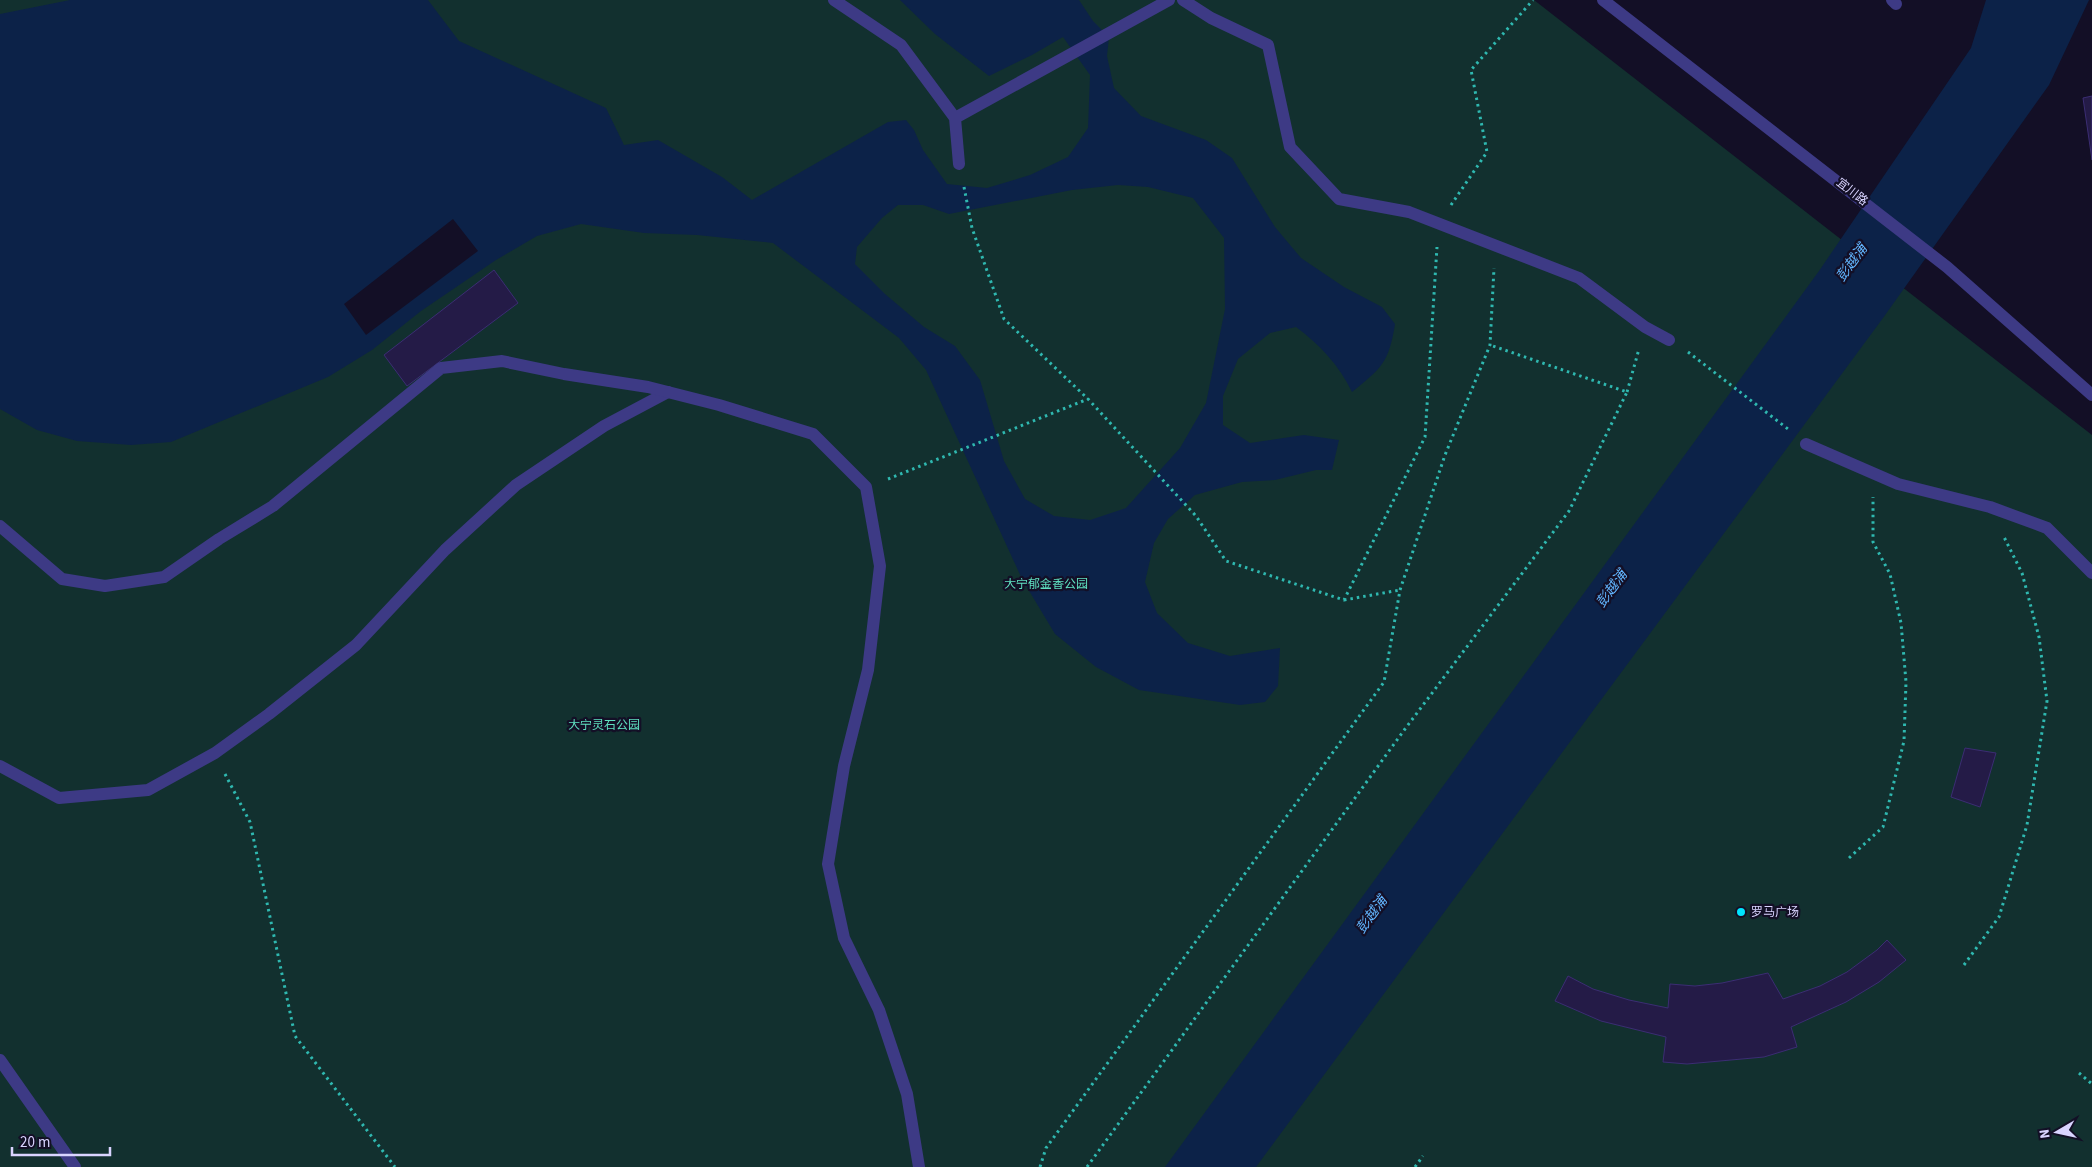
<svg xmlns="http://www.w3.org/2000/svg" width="2092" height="1167" viewBox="0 0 2092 1167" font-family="'Source Sans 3','Noto Sans SC',sans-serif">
<rect width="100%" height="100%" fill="#130f26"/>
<!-- green -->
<path fill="#12302f" d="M 0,0 L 1534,0 L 2092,435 L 2092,1167 L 0,1167 Z"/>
<!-- water -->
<path fill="#0c2248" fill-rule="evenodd" d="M 70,0 L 428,0 L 459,41 L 606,108 L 624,145 L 658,140 L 722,177 L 752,200 L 888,122 L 906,120 L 914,130 L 923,150 L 947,184 L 987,188 L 1030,175 L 1068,157 L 1088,128 L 1090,75 L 1063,37 L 1032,55 L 989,76 L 935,34 L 900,0 L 1079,0 L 1093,21 L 1109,37 L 1107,56 L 1114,88 L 1141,116 L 1206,140 L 1232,158 L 1275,227 L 1301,258 L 1344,287 L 1382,307 L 1395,324 C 1389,362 1382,368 1352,392 C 1339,365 1320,345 1296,327 L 1270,333 L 1238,359 L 1223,396 L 1223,425 L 1250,443 L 1304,435 L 1339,440 L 1332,470 L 1316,470 L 1275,480 L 1242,482 L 1195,495 L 1168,519 L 1154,543 L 1145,582 L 1157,613 L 1188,643 L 1230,656 L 1280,648 L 1278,686 L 1265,702 L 1240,705 L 1139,690 L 1096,667 L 1055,634 L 1022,579 L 926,370 L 899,338 L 773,243 L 697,235 L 644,233 L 581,224 L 537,236 L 496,260 L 421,311 L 372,350 L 328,377 L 171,442 L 131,445 L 77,441 L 37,430 L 0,409 L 0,14 ZM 1118,185 L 1148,187 L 1193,198 L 1224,238 L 1225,309 L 1206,403 L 1180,448 L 1126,508 L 1090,520 L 1054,516 L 1025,499 L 1004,461 L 980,380 L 955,346 L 924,327 L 885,294 L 855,264 L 857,247 L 882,218 L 898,205 L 923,205 L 949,214 L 1072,190 Z
M 1986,0 L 2089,0 L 2049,85 L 1883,318 L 1256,1167 L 1165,1167 L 1819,271 L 1971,48 Z"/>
<!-- pier -->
<path fill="#130f26" d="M 453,219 L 478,251 L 366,335 L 344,304 Z"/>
<!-- building -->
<path fill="#241b47" stroke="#3b2d73" d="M 2092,96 L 2092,160 L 2083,98 Z
M 494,270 L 518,303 L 407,386 L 384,355 Z
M 1965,748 L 1996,753 L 1980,807 L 1951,797 Z
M 1887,940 L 1906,960 L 1879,982 L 1846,1002 L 1791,1027 L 1797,1047 L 1764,1057 L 1687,1064 L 1663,1062 L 1666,1037 L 1601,1021 L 1555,1001 L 1568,976 L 1593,989 L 1629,1000 L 1668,1008 L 1670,984 L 1695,986 L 1722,983 L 1768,973 L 1783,999 L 1820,986 L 1847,972 L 1877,950 Z"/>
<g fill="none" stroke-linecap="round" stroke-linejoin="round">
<!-- path -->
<path stroke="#2fb8b0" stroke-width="3" stroke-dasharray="2.5 4" stroke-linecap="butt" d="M 964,187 L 972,228 L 1004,319 L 1088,399 L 1196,516 L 1226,561 L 1344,600 L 1425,437 L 1437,247
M 1451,205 L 1487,152 L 1471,70 L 1533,0
M 1688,352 L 1788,429
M 1627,392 L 1639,349
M 888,479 L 1088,399
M 1344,600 L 1400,590
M 225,774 L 250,822 L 295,1036 L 395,1167
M 1849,858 L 1883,827 L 1904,741 L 1906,682 L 1901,623 L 1890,574 L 1873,542 L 1873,497
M 1964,965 L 1999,917 L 2027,825 L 2047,701 L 2039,637 L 2022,573 L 2004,537
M 2079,1073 L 2092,1084
M 1040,1167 L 1046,1148 L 1384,682 L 1400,590 L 1445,455 L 1490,345 L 1494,268
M 1087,1167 L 1405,729 L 1569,511 L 1627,392 L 1490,345
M 1415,1167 L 1423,1156"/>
<!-- service -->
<path stroke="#3d3a85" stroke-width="12" d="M 1892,0 L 1896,4"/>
<!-- pedestrian -->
<path stroke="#3d3a85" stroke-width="12" d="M 0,766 L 59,798 L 148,790 L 215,753 L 269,714 L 356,645 L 445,550 L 516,485 L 604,426 L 668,392"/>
<!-- minor -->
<path stroke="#3d3a85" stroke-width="12" d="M 834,0 L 901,45 L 955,118 L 959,164
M 1183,0 L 1211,18 L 1268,45 L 1290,147 L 1339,199 L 1409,212 L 1579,278 L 1645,327 L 1669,340
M 1603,0 L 1947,267 L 2092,395
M 955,118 L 1169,0
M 1806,444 L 1898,484 L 1990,507 L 2047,528 L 2092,573
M 0,526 L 62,579 L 105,586 L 164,577 L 219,539 L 273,506 L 441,368 L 502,361 L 564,374 L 648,387 L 719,405 L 813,434 L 866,487 L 880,566 L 868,670 L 844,766 L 828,864 L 844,938 L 879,1010 L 907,1094 L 919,1167
M 0,1060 L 75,1167"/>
</g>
<!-- markers -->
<circle fill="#00e5ff" stroke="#130f26" stroke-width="2" cx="1741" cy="912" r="5"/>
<g text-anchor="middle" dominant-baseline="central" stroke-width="4.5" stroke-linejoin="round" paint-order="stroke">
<!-- street labels -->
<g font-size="12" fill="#d9d4ff" stroke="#130f26">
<text transform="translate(1852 192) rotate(38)">宜川路</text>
</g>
<!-- park labels -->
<g font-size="12" fill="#5fe0c0" stroke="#130f26">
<text x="1046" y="584">大宁郁金香公园</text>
<text x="604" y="725">大宁灵石公园</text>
</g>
<!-- poi labels -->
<g font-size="12" fill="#d9d4ff" stroke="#130f26" text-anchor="start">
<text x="1751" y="912">罗马广场</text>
</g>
<!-- water labels -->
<g font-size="14" font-style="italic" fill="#62b6ff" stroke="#130f26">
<text transform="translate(1852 263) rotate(-54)">彭越浦</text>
<text transform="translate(1612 589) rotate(-54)">彭越浦</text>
<text transform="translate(1372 915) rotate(-54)">彭越浦</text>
</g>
</g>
<!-- north arrow -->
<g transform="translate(2057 1132) rotate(261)" stroke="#130f26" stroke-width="4" paint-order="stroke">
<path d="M0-4L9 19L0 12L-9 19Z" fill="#d9d4ff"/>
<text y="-8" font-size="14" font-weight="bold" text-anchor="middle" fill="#d9d4ff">N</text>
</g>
<!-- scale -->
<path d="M12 1147v8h98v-8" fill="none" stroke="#d9d4ff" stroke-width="2.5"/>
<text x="20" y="1147" font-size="15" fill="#d9d4ff" stroke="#130f26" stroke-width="4" paint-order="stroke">20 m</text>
</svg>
